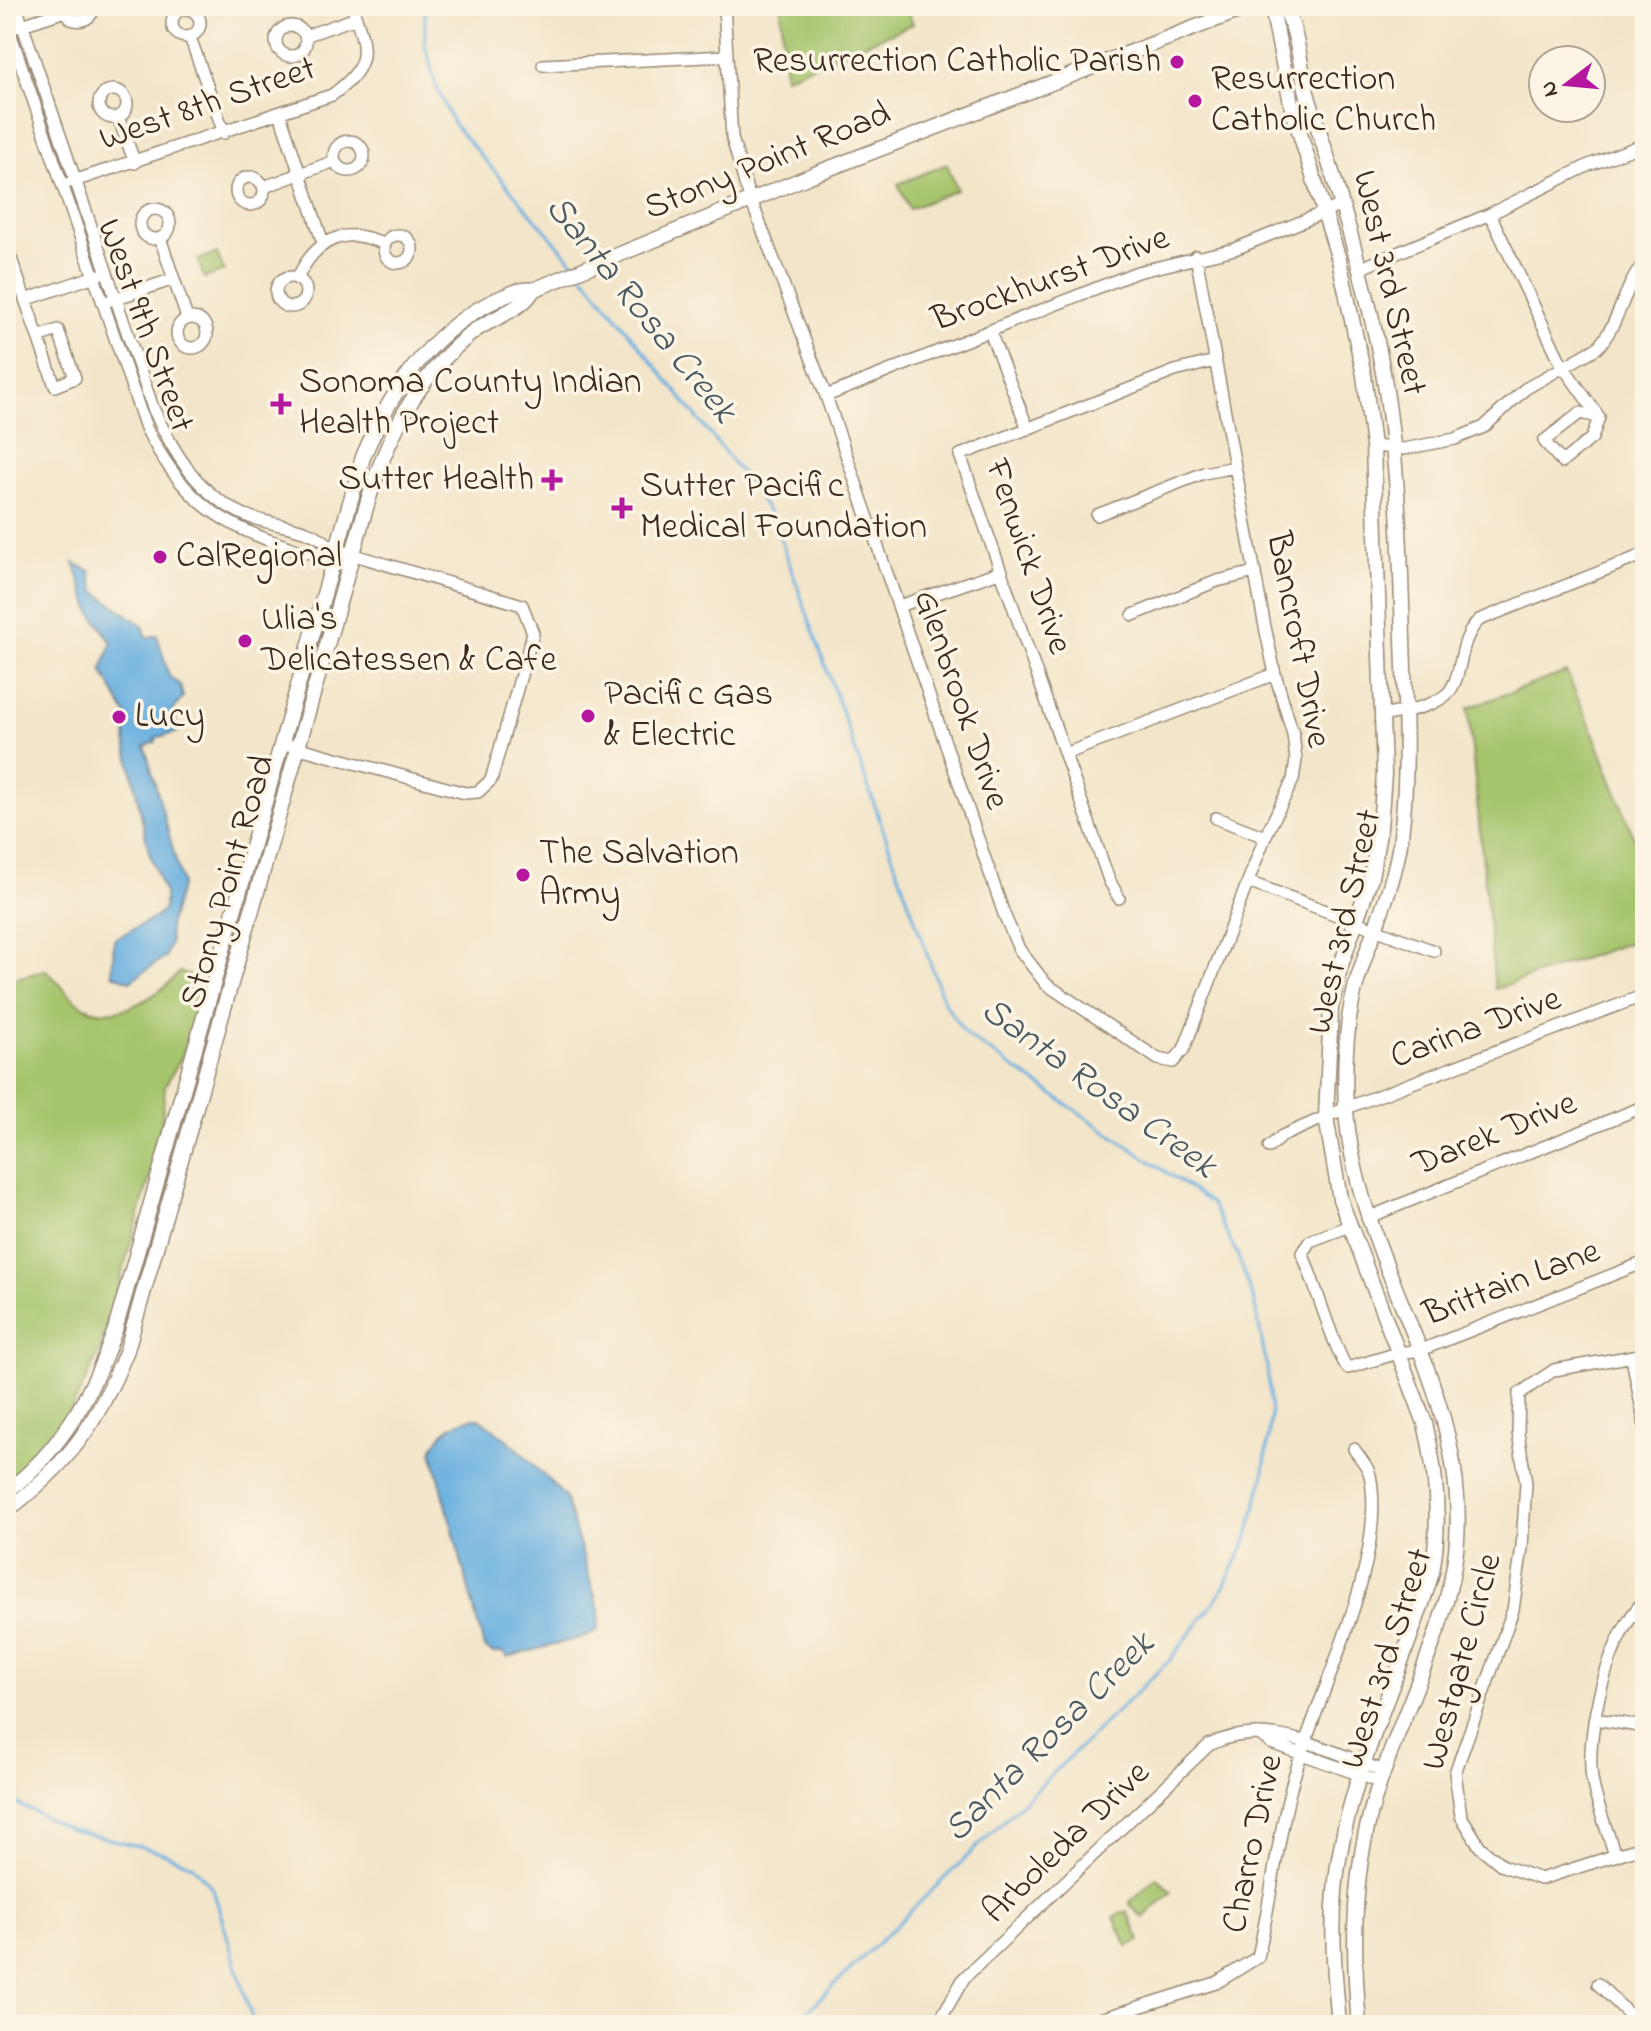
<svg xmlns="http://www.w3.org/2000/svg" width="1651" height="2031" viewBox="0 0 1651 2031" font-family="'Indie Flower',sans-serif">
<rect width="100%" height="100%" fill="#fcf5e5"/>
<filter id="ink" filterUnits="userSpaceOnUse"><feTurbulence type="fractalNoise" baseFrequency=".0125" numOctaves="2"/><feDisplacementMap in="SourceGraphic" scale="16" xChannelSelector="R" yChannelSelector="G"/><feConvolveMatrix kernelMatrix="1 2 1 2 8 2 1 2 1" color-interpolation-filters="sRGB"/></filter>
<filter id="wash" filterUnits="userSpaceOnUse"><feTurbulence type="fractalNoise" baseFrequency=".006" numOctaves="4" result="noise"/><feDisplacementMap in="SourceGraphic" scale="32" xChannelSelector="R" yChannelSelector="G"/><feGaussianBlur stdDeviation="1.8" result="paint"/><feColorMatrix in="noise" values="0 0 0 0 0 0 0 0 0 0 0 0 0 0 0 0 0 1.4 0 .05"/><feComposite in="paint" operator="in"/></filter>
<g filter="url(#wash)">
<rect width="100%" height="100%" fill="#f3e5c9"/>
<!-- green -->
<path fill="#a6c46c" stroke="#707745" stroke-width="2" d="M 781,6 L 906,6 L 913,24 L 785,77 Z
M 947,164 L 957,190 L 909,209 L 898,184 Z
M 217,253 L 224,271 L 204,278 L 198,260 Z
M 1566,672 L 1591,727 L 1645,867 L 1645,937 L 1495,989 L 1468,708 Z
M 46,970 C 57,980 70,998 83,1006 C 116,1024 160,995 180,972 L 204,981 L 182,1056 L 165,1086 L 160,1142 L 99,1353 L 68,1416 L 31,1461 L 6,1483 L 6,981 Z
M 1157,1877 L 1171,1892 L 1143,1918 L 1129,1903 Z
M 1127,1911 L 1140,1941 L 1127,1946 L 1114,1917 Z"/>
<!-- water -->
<path fill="#6ab0e0" stroke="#526d7f" stroke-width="2" d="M 74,563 L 90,571 L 95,591 L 143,626 L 147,638 L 157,635 L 169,676 L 180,685 L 183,697 L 173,710 L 178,732 L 155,738 L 156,742 L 145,746 L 182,883 L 169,926 L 170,944 L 165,957 L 130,981 L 112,974 L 114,939 L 156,917 L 164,909 L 164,892 L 149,852 L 126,743 L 127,716 L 102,670 L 112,643 L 91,612 Z
M 479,1418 L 515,1446 L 565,1497 L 600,1613 L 598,1629 L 590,1635 L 508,1657 L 503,1652 L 493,1653 L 484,1647 L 432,1451 C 439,1432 458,1418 479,1418 Z"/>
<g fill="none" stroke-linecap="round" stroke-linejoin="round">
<!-- stream -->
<path stroke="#6ab0e0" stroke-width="3" d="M 425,6 L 425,44 L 436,86 L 453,123 L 577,267
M 584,276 L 746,479 L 774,520 L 944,1002 L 966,1035 L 1211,1203 L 1238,1256 L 1254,1301 L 1267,1367 L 1271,1415 L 1263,1478 L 1247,1540 L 1220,1594 L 1170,1660 L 793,2025
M 6,1793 L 18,1804 L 69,1829 L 158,1851 L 192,1865 L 213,1889 L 254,2025"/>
</g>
</g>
<g filter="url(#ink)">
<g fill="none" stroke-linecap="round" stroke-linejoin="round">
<defs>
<path id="minor" d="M 16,6 L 153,408 C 174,454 200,498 250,517 C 273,526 316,527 331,548 L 522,605 L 533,633 L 491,780 L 478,792 L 465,793 L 281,743
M 724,6 L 732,138 L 746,187 L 826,396 L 1004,914 L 1019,949 L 1046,984 L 1158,1059 L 1173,1062 L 1184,1049 L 1265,837 L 1293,780 L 1296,760 L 1293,734 L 1275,674 L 1264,622 L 1196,256
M 64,7 L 71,19 C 83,23 92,18 95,6
M172 23a14 14 0 1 1 28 0a14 14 0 1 1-28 0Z
M 6,21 L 146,428 C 179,493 214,523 283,545 C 299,551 316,558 331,548
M276 41a15 15 0 1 1 30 0a15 15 0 1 1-30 0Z
M 16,27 L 65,11
M 305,36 L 356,18
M 190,37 L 224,133
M 543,65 L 727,56
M99 104a14 14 0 1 1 28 0a14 14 0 1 1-28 0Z
M 280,114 L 323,243
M 118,117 L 135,163
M334 156a15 15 0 1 1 30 0a15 15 0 1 1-30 0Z
M236 191a14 14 0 1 1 28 0a14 14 0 1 1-28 0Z
M 71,182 L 332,95 C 373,65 367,49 352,6
M 264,187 L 335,161
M140 224a15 15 0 1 1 30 0a15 15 0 1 1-30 0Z
M 1490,214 L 1562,365 L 1599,417 L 1592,438 L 1562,462 L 1544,441 L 1580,413 L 1599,417
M384 249a14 14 0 1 1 28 0a14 14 0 1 1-28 0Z
M 160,238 L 187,318
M 6,244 L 55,386 L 75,378 L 58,330 L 38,337
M 1359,269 L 1490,214 L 1589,165 L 1645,144
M276 292a15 15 0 1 1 30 0a15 15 0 1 1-30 0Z
M 297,279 C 315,240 344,225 384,244
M 25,300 L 98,275
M 111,300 L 174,279
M177 333a15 15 0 1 1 30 0a15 15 0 1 1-30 0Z
M 990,332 L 1028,429
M 826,396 L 1137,272 L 1235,249 L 1342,205
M 1373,446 L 1404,449 L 1455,439 L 1484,427 L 1525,389 L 1597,348 C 1620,324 1623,287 1645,262
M 1097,515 L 1204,473 L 1235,467
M 899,606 L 1002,571
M 1133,615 L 1217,581 L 1255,572
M 1383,716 C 1403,711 1433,708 1448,693 C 1464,676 1457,641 1479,620 L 1645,554
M 1065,754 L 1275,674
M 1216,818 L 1265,837
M 1248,882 L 1434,951
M 1119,898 L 1109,880 L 960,455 L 1175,371 L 1215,361
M 1269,1147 L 1282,1136 L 1346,1108 L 1645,995
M 1367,1218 L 1645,1106
M 1350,1226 L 1310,1241 L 1302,1253 C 1312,1274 1338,1361 1348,1368 L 1398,1353 L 1421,1350 L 1645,1262
M 1645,1354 L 1554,1370 L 1519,1394 L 1518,1433 L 1526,1483 L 1522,1547 L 1513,1610 L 1455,1773 L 1461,1816 L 1480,1847 L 1503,1866 L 1541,1879 L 1645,1846
M 1632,1358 L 1645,1426
M 1595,1719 L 1645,1727
M 1259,1734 L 1271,1743 L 1380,1782
M 1615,1856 C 1608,1831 1596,1804 1592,1779 C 1585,1731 1609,1633 1645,1600
M 1598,1984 L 1640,2025
M 937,2025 L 964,1978 L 1209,1745 C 1267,1716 1328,1751 1384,1771
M 1081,2025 L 1216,1983 L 1258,1957 C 1271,1899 1277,1841 1292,1784 C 1316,1694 1388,1565 1370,1475 C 1368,1466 1359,1457 1354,1449"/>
<path id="major" d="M 1276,6 L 1274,18 L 1292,108 L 1339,260 L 1364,375 L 1373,446 L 1384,774 L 1380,828 L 1371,877 L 1340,968 L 1331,1008 L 1326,1117 L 1340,1199 L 1425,1423 C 1437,1473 1441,1521 1432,1572 C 1401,1678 1344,1780 1335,1891 C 1331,1936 1335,1980 1339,2025
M 1284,6 C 1300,35 1300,75 1311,106 C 1336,182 1359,259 1376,337 C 1398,436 1400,538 1403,638 C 1405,704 1409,770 1401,836 C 1395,888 1370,935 1356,985 C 1345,1025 1344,1069 1346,1110 C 1357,1261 1468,1386 1457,1540 C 1451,1623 1403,1709 1378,1788 C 1352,1867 1352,1944 1359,2025
M 533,290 L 812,175 L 1251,6
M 6,1492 C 62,1450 92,1394 115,1330 L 363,457 C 390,392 431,329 498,299 C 510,294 520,288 533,290 C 524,309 492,318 474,331 C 414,379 386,439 365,511 L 127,1350 C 97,1424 70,1463 6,1511"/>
</defs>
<!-- minor casing -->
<use href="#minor" stroke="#978874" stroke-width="14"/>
<!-- major casing -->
<use href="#major" stroke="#978874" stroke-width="17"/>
<!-- minor -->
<use href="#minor" stroke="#fff" stroke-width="11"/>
<!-- major -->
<use href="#major" stroke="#fff" stroke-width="14"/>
</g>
</g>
<!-- markers -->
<g fill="#b5179e" stroke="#fcf5e5" stroke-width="3">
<circle cx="1177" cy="62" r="8"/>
<circle cx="1195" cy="101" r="8"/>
<path d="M277 392h8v8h8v8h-8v8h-8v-8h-8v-8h8z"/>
<path d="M548 468h8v8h8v8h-8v8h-8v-8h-8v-8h8z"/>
<path d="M618 496h8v8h8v8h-8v8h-8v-8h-8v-8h8z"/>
<circle cx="160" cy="557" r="8"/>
<circle cx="245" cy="641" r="8"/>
<circle cx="588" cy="716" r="8"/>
<circle cx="119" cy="717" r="8"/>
<circle cx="523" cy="875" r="8"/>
</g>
<g text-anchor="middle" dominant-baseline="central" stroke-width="7" stroke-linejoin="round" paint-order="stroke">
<!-- poi labels -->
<g font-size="36" fill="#3b2a1e" stroke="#fcf5e5" text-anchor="start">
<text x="1161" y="62" text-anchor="end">Resurrection Catholic Parish</text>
<text x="1211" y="80">Resurrection<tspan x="1211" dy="41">Catholic Church</tspan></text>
<text x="299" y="383">Sonoma County Indian<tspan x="299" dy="41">Health Project</tspan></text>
<text x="534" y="480" text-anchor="end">Sutter Health</text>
<text x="640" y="487">Sutter Pacific<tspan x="640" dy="41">Medical Foundation</tspan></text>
<text x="176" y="557">CalRegional</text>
<text x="261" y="620">Ulia's<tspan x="261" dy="41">Delicatessen &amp; Cafe</tspan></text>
<text x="604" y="695">Pacific Gas<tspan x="604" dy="41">&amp; Electric</tspan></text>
<text x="135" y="717">Lucy</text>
<text x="539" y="854">The Salvation<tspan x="539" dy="41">Army</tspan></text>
</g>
<!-- street labels -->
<g font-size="36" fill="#3b2a1e" stroke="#fcf5e5">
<text transform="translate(208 105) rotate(-19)">West 8th Street</text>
<text transform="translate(768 162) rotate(-22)">Stony Point Road</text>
<text transform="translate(1051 280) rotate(-20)">Brockhurst Drive</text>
<text transform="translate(1388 283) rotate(77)">West 3rd Street</text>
<text transform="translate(144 326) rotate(70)">West 9th Street</text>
<text transform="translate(1027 557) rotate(71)">Fenwick Drive</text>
<text transform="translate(1297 640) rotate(79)">Bancroft Drive</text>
<text transform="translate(960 700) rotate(71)">Glenbrook Drive</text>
<text transform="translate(229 882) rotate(-74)">Stony Point Road</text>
<text transform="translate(1346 922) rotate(-77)">West 3rd Street</text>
<text transform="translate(1476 1029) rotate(-20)">Carina Drive</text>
<text transform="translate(1495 1135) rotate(-22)">Darek Drive</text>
<text transform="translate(1512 1284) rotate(-21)">Brittain Lane</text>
<text transform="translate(1388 1659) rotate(-72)">West 3rd Street</text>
<text transform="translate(1463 1662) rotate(-75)">Westgate Circle</text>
<text transform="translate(1067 1843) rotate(-44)">Arboleda Drive</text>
<text transform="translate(1254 1844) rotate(-78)">Charro Drive</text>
</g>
<!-- water labels -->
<g font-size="38" font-style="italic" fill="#4b5962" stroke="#fcf5e5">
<text transform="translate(640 310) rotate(51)">Santa Rosa Creek</text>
<text transform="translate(1098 1089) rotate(36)">Santa Rosa Creek</text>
<text transform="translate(1050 1738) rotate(-45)">Santa Rosa Creek</text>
</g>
</g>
<!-- margin -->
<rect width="1651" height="2031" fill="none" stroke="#fcf5e5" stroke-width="32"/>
<!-- north arrow -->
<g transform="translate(1567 84) rotate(254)"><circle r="38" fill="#fcf5e5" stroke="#afa495" stroke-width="2"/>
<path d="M0-6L14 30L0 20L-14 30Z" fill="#b5179e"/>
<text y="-12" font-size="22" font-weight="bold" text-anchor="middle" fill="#3b2a1e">N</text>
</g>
</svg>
